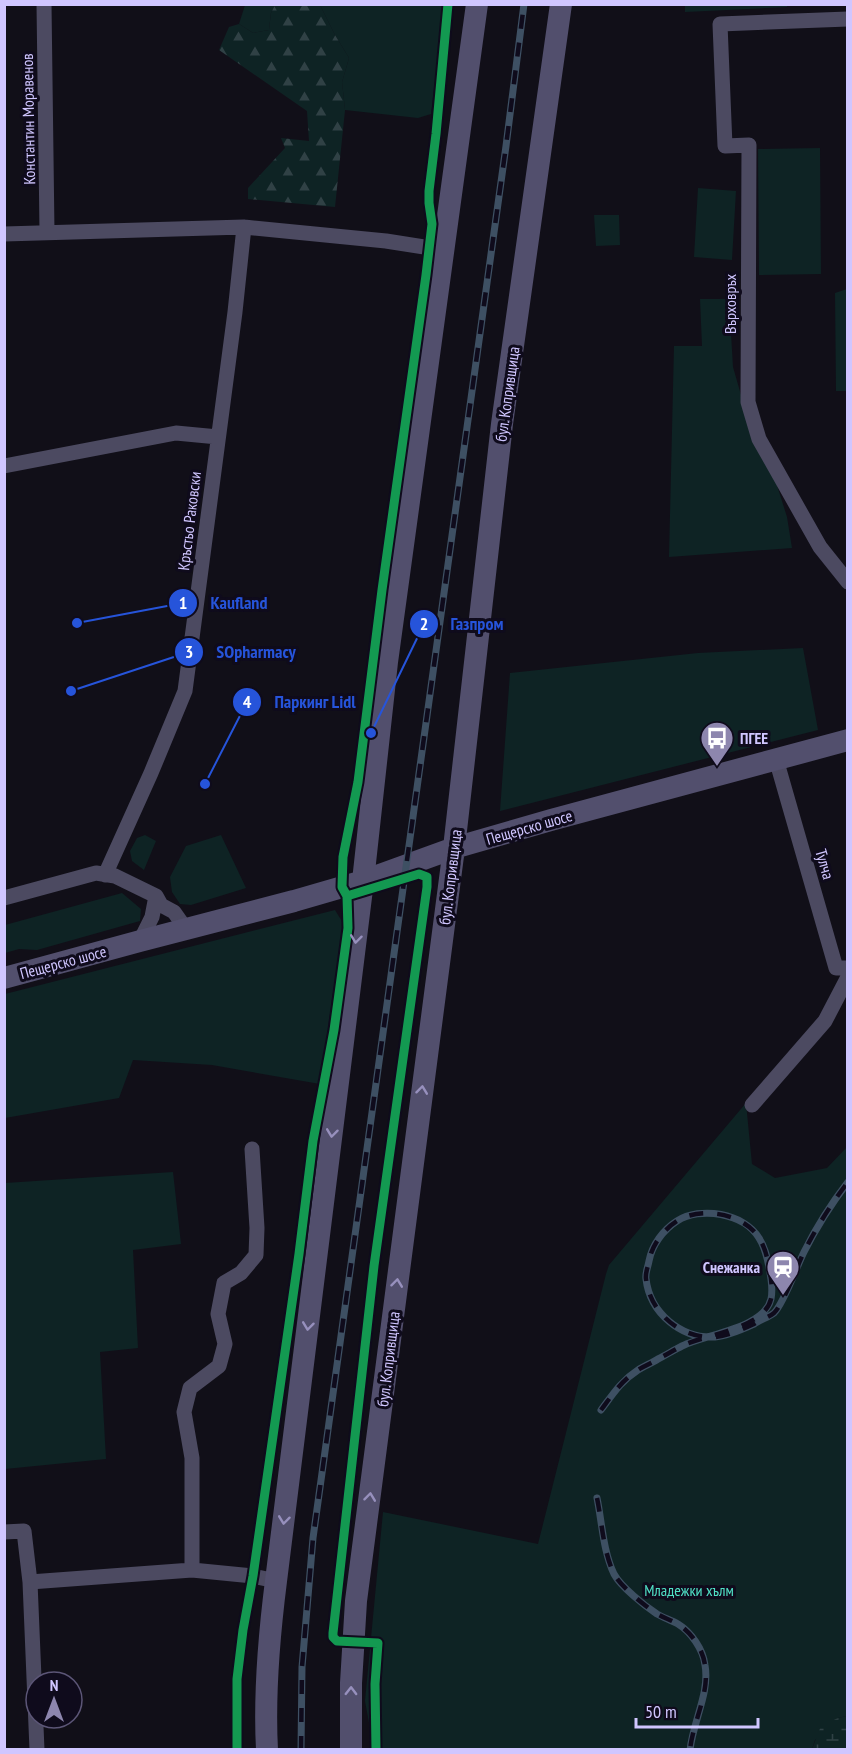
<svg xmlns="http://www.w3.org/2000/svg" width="852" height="1754" viewBox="0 0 852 1754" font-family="'PT Sans Narrow',sans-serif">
<defs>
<pattern id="forest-firs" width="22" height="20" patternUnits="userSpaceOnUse" patternTransform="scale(1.5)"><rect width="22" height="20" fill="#0e2324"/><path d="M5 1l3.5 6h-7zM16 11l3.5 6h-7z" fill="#304145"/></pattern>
<pattern id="wetland-marsh" width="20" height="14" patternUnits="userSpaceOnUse" patternTransform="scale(1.5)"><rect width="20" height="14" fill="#0e2324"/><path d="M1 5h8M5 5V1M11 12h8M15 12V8" fill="none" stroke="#304145"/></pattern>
</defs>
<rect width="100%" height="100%" fill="#110f18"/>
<!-- green -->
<path fill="#0e2324" d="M 787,4 L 787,7 L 685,12 L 685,5 Z
M 245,5 L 275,5 L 271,13 L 269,30 L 253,33 L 239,24 Z
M 320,5 L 444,5 L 431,114 L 418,118 L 345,110 L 342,82 L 349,58 L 335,35 Z
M 820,148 L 821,274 L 759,275 L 758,149 Z
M 698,188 L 736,191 L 732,260 L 694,257 Z
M 594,215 L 619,215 L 620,245 L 596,246 Z
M 847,289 L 847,391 L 836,391 L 835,293 Z
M 700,299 L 729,299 L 733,367 L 747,416 L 776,482 L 787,517 L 792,548 L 669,557 L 674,346 L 702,346 Z
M 803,648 L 818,730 L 500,811 L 510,673 L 698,653 Z
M 145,835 L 156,841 L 144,870 L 132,861 L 130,851 L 137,838 Z
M 221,835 L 246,888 L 191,905 L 180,904 L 172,892 L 170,877 L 186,846 Z
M 122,893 L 141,909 L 140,921 L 37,950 L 19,949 L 5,953 L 5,925 Z
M 335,910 L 343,923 L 320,1084 L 212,1065 L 133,1060 L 119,1098 L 5,1118 L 5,994 Z
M 746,1103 L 752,1164 L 775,1178 L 827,1168 L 847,1147 L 847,1716 L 838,1718 L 815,1740 L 812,1749 L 374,1750 L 365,1701 L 383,1512 L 538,1544 L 606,1274 L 609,1265 Z
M 173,1172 L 181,1244 L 133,1250 L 138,1348 L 100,1352 L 106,1459 L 5,1469 L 5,1183 Z"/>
<!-- forest -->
<path fill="url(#forest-firs)" d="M 275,5 L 320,5 L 335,35 L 349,58 L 342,82 L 345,110 L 335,207 L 248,199 L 248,188 L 285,148 L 281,138 L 309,141 L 307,111 L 219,50 L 229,27 L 239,24 L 253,33 L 269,30 L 271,13 Z"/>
<!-- wetland -->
<path fill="url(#wetland-marsh)" d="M 847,1716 L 847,1749 L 812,1749 L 821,1726 L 838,1718 Z"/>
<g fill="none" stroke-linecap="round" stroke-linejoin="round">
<!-- street -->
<path stroke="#4c4a61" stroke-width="15" d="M 44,4 L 47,232
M 848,19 L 720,24 L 725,146 L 749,145 L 748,402 L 759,439 L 820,547 L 848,582
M 4,234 L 244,227 L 386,241 L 443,250
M 4,466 L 176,433 L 218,437
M 776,759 L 836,968 L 848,968
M 105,875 L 151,773 L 185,691 L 235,312 L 244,227
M 4,898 L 96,873 L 115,876 L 156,896 L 161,905 L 174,912 L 186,929
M 140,941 L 152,917 L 156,896
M 752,1105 L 825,1021 L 848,977
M 4,1532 L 24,1531 L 30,1582 L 37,1750
M 192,1570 L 192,1458 L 184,1412 L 190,1388 L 219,1366 L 225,1344 L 218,1314 L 224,1283 L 241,1273 L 256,1255 L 257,1228 L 252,1149
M 30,1582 L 192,1570 L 253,1576 L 276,1581"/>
<!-- secondary -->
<path stroke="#524f6d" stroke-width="22" d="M 4,978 L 140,941 L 294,901 L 363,881 L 454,848 L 551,820 L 848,740
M 267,1750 C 264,1694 269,1636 276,1581 L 363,881 L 387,662 L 477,4
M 351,1750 L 351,1683 L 356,1601 L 454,848 L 502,424 L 561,4"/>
<defs>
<path id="rail" d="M 601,1410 C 613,1394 621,1381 638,1370 C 644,1366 652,1363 658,1359 C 666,1355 674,1350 682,1346 C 705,1334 764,1329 771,1299 C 773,1290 771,1277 769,1267 C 767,1257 765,1247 759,1238 C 744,1213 700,1206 677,1221 C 663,1230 652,1245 649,1261 C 648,1267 645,1273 646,1279 C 650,1313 681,1339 715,1337 C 728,1336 743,1329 754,1324 C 760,1320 769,1317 774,1313 C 784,1303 797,1266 804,1252 C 816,1228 831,1204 848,1182
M 597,1498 C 602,1522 603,1551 614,1574 C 621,1587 645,1606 657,1614 C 664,1618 671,1620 678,1624 C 691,1632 703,1649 705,1665 C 710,1693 693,1721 690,1750
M 301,1750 L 302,1667 L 313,1538 L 506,146 L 524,4"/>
</defs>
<!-- rail casing -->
<use href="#rail" stroke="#3e5063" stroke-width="7"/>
<!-- rail -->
<use href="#rail" stroke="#0f0b1c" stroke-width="4.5" stroke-dasharray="14" stroke-linecap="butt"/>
<defs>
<path id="cycleway" d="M 347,896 L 419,874 L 427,877 L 427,887 L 374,1266 L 333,1633 L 333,1637 L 337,1641 L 378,1643 L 375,1684 L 376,1750
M 237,1750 L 237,1679 L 243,1630 L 253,1576 L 299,1254 L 313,1141 L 334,1030 L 348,928 L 347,896 L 342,887 L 343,857 L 358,782 L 382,590 L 426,275 L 432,224 L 429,203 L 429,191 L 436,134 L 448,4"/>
</defs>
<!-- cycleway casing -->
<use href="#cycleway" stroke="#0f0b1c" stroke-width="13"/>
<!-- cycleway -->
<use href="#cycleway" stroke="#139951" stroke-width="9"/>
</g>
<!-- one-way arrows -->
<defs><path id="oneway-chevron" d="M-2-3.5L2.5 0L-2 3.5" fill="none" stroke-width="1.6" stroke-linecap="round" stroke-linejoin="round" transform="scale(1.5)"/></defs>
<g stroke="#9790bd">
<use href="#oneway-chevron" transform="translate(356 939) rotate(97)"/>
<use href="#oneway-chevron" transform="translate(422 1090) rotate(-83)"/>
<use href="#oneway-chevron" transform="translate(332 1133) rotate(97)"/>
<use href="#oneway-chevron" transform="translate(397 1283) rotate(-83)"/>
<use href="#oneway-chevron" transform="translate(308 1326) rotate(97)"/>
<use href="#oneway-chevron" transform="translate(370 1497) rotate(-83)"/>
<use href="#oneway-chevron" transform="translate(284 1520) rotate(97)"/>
<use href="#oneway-chevron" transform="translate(351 1691) rotate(-89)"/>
</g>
<!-- icons -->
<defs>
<symbol id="bus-pin" viewBox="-11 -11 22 30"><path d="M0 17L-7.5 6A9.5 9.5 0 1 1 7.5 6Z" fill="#8d86ae" stroke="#0f0b1c"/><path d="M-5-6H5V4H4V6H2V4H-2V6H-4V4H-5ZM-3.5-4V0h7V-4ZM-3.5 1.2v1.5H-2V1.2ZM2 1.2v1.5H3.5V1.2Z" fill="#fff"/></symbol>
<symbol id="station-pin" viewBox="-11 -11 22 30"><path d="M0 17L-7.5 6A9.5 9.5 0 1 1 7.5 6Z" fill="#8d86ae" stroke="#0f0b1c"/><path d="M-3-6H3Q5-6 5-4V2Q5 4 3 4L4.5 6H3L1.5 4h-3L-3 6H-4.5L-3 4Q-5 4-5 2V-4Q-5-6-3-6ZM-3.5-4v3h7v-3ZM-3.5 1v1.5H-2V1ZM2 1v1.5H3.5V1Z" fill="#fff"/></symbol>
</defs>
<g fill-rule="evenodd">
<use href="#bus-pin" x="698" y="719" width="38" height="52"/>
<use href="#station-pin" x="764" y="1248" width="38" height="52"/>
</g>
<g text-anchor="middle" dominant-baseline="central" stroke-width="6" stroke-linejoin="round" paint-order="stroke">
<!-- street labels -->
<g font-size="16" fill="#d0c6ff" stroke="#0f0b1c">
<text transform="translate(28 119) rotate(-91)">Константин Моравенов</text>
<text transform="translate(730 304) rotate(-90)">Върховръх</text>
<text transform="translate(507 394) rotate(-82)">бул. Копривщица</text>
<text transform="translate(189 521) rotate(-83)">Кръстьо Раковски</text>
<text transform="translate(529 827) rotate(-16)">Пещерско шосе</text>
<text transform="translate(825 864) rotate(74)">Тулча</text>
<text transform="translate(450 877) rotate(-83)">бул. Копривщица</text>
<text transform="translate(63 962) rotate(-15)">Пещерско шосе</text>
<text transform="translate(388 1359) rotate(-83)">бул. Копривщица</text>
</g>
<!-- poi labels -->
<g font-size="16" font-weight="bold" fill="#d0c6ff" stroke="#0f0b1c" text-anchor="start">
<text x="740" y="738">ПГЕЕ</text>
<text x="760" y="1267" text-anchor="end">Снежанка</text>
</g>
<!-- park labels -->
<g font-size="16" fill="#50e1c6" stroke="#0f0b1c">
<text x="689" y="1590">Младежки хълм</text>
</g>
</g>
<!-- callouts -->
<path fill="none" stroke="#2654da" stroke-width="2" d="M77 623L183 603M371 733L424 624M71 691L189 652M205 784L247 702"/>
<g fill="#2654da" stroke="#0f0b1c" stroke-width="2">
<circle cx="77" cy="623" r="6"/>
<circle cx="371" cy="733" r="6"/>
<circle cx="71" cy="691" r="6"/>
<circle cx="205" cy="784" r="6"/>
<circle cx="183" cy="603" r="15"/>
<circle cx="424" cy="624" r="15"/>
<circle cx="189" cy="652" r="15"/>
<circle cx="247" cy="702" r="15"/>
</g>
<g font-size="18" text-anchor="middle" font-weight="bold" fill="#fff">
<text x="183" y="609">1</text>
<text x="424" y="630">2</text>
<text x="189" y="658">3</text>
<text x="247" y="708">4</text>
</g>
<g font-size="18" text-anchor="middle" font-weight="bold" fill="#2654da" stroke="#0f0b1c" stroke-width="6" stroke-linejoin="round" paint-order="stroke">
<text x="239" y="609">Kaufland</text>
<text x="477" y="630">Газпром</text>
<text x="256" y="658">SOpharmacy</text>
<text x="315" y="708">Паркинг Lidl</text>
</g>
<!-- border -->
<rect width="852" height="1754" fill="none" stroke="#d0c6ff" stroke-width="12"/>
<!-- north arrow -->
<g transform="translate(54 1700)"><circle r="28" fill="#0f0b1c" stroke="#5c5677" stroke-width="1.5"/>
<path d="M0-4.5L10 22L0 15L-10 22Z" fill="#8d86ae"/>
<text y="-9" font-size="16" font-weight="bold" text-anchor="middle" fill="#d0c6ff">N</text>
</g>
<!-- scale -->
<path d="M636 1718v9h122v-9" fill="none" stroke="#d0c6ff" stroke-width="3"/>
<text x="645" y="1718" font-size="18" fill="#d0c6ff" stroke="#0f0b1c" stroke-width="4.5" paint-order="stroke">50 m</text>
</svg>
